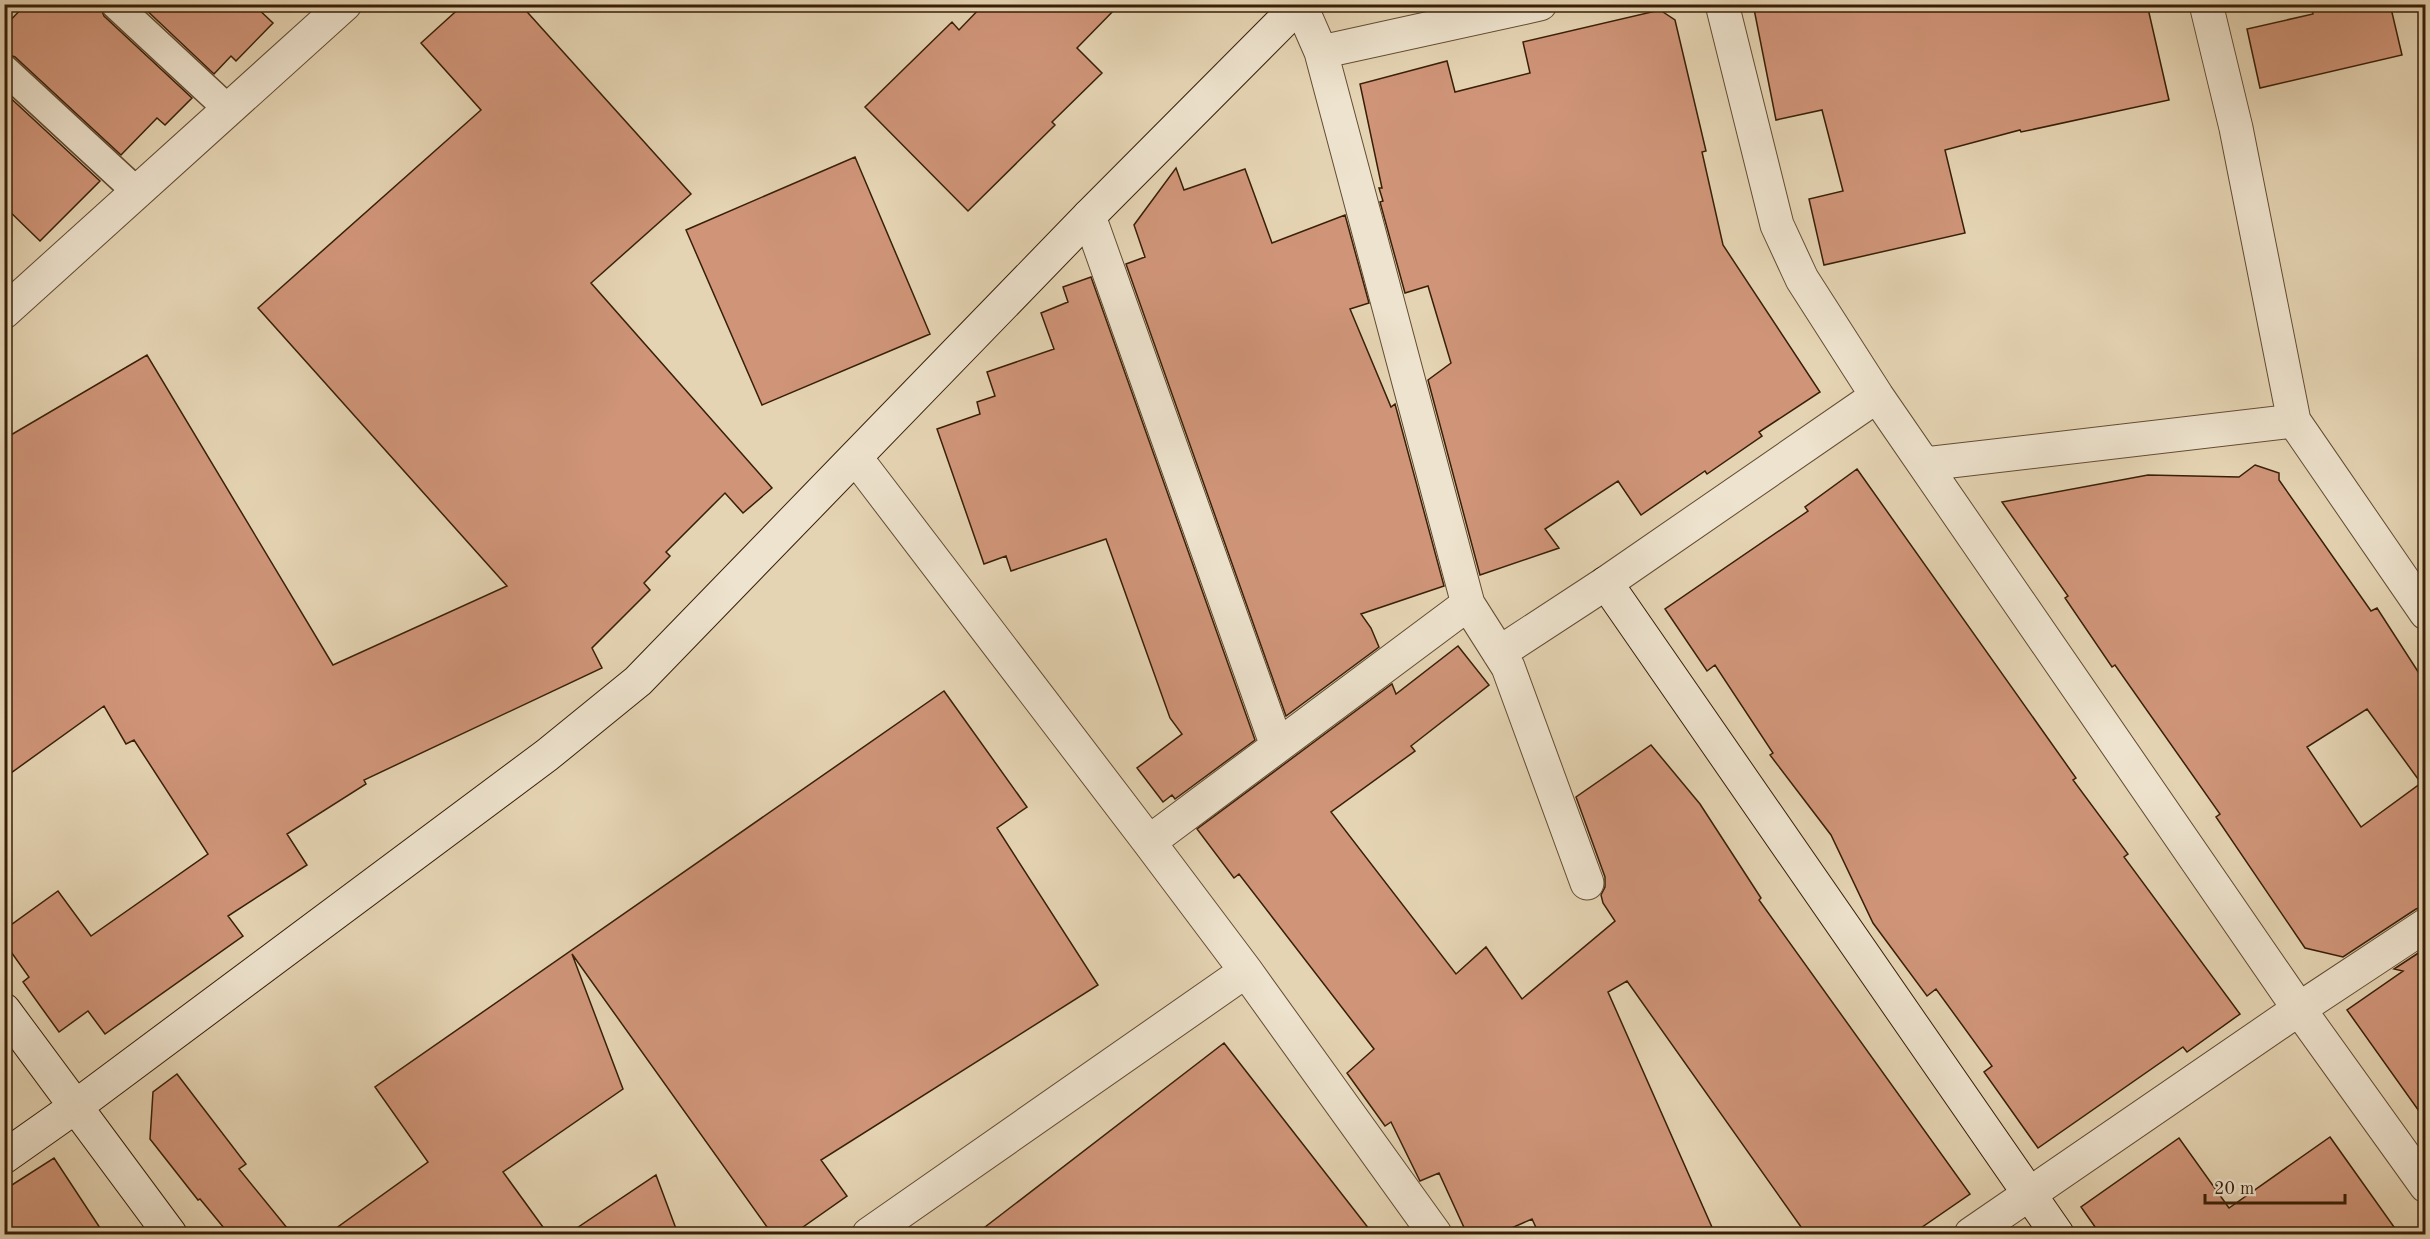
<svg xmlns="http://www.w3.org/2000/svg" width="2430" height="1239" viewBox="0 0 2430 1239" font-family="'Old Standard TT',serif">
<rect width="100%" height="100%" fill="#e5d4b3"/>
<filter id="stains"><feTurbulence type="fractalNoise" baseFrequency=".00333" numOctaves="4"/><feColorMatrix values="0 0 0 0 .2 0 0 0 0 .09 0 0 0 0 .02 0 0 0 .5 -.17"/></filter>
<radialGradient id="worn" r=".72"><stop offset=".6" stop-color="#630" stop-opacity="0"/><stop offset="1" stop-color="#630" stop-opacity=".3"/></radialGradient>
<!-- building -->
<path fill="#d09579" stroke="#381f07" stroke-width="1.5" fill-rule="evenodd" d="M 26,4 L 99,4 L 104,16 L 192,98 L 165,125 L 157,118 L 121,155 L 15,57 L 4,53 L 4,27 Z
M 140,4 L 253,4 L 273,23 L 236,61 L 231,56 L 214,74 Z
M 464,4 L 520,4 L 691,194 L 591,283 L 772,488 L 743,513 L 725,493 L 666,552 L 670,556 L 644,583 L 650,590 L 592,648 L 602,668 L 364,780 L 366,784 L 287,834 L 307,865 L 228,916 L 243,936 L 105,1034 L 88,1011 L 59,1032 L 23,982 L 29,977 L 4,942 L 4,930 L 58,891 L 91,936 L 208,854 L 134,740 L 126,744 L 104,706 L 4,778 L 4,439 L 147,355 L 333,665 L 507,586 L 258,308 L 481,110 L 421,43 Z
M 984,4 L 1120,4 L 1077,48 L 1102,73 L 1052,122 L 1055,125 L 968,211 L 865,107 L 952,22 L 959,30 Z
M 1753,4 L 2147,4 L 2169,100 L 2021,132 L 2020,130 L 1945,150 L 1965,233 L 1824,265 L 1809,199 L 1843,191 L 1822,110 L 1776,120 Z
M 2311,4 L 2390,4 L 2402,55 L 2260,88 L 2247,29 L 2313,14 Z
M 1660,10 L 1675,20 L 1706,151 L 1702,152 L 1723,245 L 1820,392 L 1759,432 L 1762,436 L 1707,474 L 1705,471 L 1641,515 L 1618,481 L 1545,529 L 1559,548 L 1480,575 L 1428,380 L 1451,363 L 1428,286 L 1405,293 L 1380,202 L 1383,201 L 1379,188 L 1382,188 L 1360,84 L 1447,61 L 1455,92 L 1530,73 L 1523,42 Z
M 4,92 L 100,181 L 40,241 L 4,206 Z
M 855,157 L 930,334 L 762,405 L 686,230 Z
M 1176,168 L 1184,190 L 1245,169 L 1272,243 L 1345,215 L 1369,303 L 1350,309 L 1391,407 L 1395,404 L 1444,586 L 1361,614 L 1371,628 L 1379,647 L 1286,716 L 1126,264 L 1145,257 L 1134,225 Z
M 1091,277 L 1255,740 L 1175,799 L 1172,795 L 1163,802 L 1137,768 L 1182,734 L 1170,718 L 1106,539 L 1011,571 L 1006,556 L 984,564 L 937,429 L 980,414 L 977,402 L 995,396 L 987,372 L 1054,349 L 1041,313 L 1068,302 L 1063,287 Z
M 2255,465 L 2279,473 L 2279,480 L 2371,611 L 2377,608 L 2426,684 L 2426,906 L 2416,909 L 2343,957 L 2305,948 L 2216,817 L 2220,814 L 2115,665 L 2112,667 L 2065,598 L 2068,596 L 2002,502 L 2148,475 L 2239,477 ZM 2367,709 L 2421,783 L 2361,827 L 2307,747 Z
M 1857,469 L 2076,778 L 2073,780 L 2128,854 L 2124,857 L 2240,1014 L 2187,1052 L 2183,1047 L 2038,1148 L 1984,1072 L 1992,1066 L 1936,989 L 1927,996 L 1873,923 L 1831,835 L 1770,755 L 1773,753 L 1715,665 L 1707,671 L 1665,609 L 1808,511 L 1805,507 Z
M 1458,646 L 1489,685 L 1411,746 L 1415,751 L 1331,812 L 1456,974 L 1486,947 L 1522,999 L 1615,921 L 1603,903 L 1601,895 L 1605,887 L 1605,877 L 1576,797 L 1651,745 L 1700,804 L 1761,898 L 1759,900 L 1970,1194 L 1912,1234 L 1806,1234 L 1627,981 L 1608,992 L 1715,1234 L 1539,1234 L 1532,1219 L 1498,1234 L 1467,1234 L 1439,1173 L 1420,1181 L 1391,1122 L 1385,1126 L 1347,1073 L 1374,1049 L 1239,874 L 1234,878 L 1197,829 L 1392,684 L 1396,694 Z
M 944,691 L 1027,807 L 997,828 L 1098,985 L 821,1160 L 847,1196 L 793,1234 L 772,1234 L 572,954 L 623,1089 L 503,1172 L 548,1234 L 328,1234 L 428,1162 L 375,1087 Z
M 2426,948 L 2426,1121 L 2347,1010 L 2403,971 L 2394,969 Z
M 1224,1043 L 1373,1234 L 976,1234 Z
M 177,1074 L 246,1164 L 239,1169 L 292,1234 L 229,1234 L 200,1199 L 198,1200 L 150,1139 L 153,1092 Z
M 2330,1137 L 2399,1234 L 2100,1234 L 2081,1207 L 2179,1138 L 2229,1208 Z
M 54,1158 L 104,1234 L 4,1234 L 4,1190 Z
M 656,1175 L 678,1234 L 568,1234 Z"/>
<g fill="none" stroke-linecap="round" stroke-linejoin="round">
<defs>
<path id="lane" d="M 115,4 L 229,110
M 4,69 L 137,192"/>
<path id="street" d="M 1300,4 L 1321,52 L 1468,604 L 1508,667 L 1587,883
M 1722,4 L 1777,225 L 1802,279 L 1877,396 L 2299,1009 L 2426,1186
M 2206,4 L 2236,128 L 2294,421 L 2426,613
M 1321,52 L 1540,4
M 1089,216 L 1277,746
M 4,312 L 345,4
M 856,458 L 1149,842 L 1246,971 L 1435,1234
M 1925,464 L 2294,421
M 1499,653 L 1606,583 L 1877,396
M 1149,842 L 1468,604
M 869,1234 L 1246,971
M 1971,1234 L 2299,1009 L 2426,925"/>
<path id="secondary" d="M 1606,583 L 2057,1234
M 4,1010 L 170,1234
M 4,1157 L 75,1107 L 547,755 L 638,681 L 1089,216 L 1300,4"/>
</defs>
<!-- lane casing -->
<use href="#lane" stroke="#634c32" stroke-width="31"/>
<!-- street casing -->
<use href="#street" stroke="#634c32" stroke-width="35"/>
<!-- secondary casing -->
<use href="#secondary" stroke="#381f07" stroke-width="35"/>
<!-- lane -->
<use href="#lane" stroke="#eee3ce" stroke-width="28"/>
<!-- street -->
<use href="#street" stroke="#eee3ce" stroke-width="33"/>
<!-- secondary -->
<use href="#secondary" stroke="#eee3ce" stroke-width="33"/>
</g>
<!-- margin -->
<rect width="2430" height="1239" fill="none" stroke="#e5d4b3" stroke-width="24"/>
<rect x="6" y="6" width="2418" height="1227" fill="none" stroke="#381f07" stroke-width="3"/>
<rect x="12" y="12" width="2406" height="1215" fill="none" stroke="#381f07" stroke-width="1.5"/>
<!-- scale -->
<path d="M2205 1194v9h140v-9" fill="none" stroke="#381f07" stroke-width="3"/>
<text x="2214" y="1194" font-size="18" fill="#381f07" stroke="#eee3ce" stroke-width="4.5" paint-order="stroke">20 m</text>
<rect width="100%" height="100%" filter="url(#stains)"/>
<rect width="100%" height="100%" fill="url(#worn)"/>
</svg>
